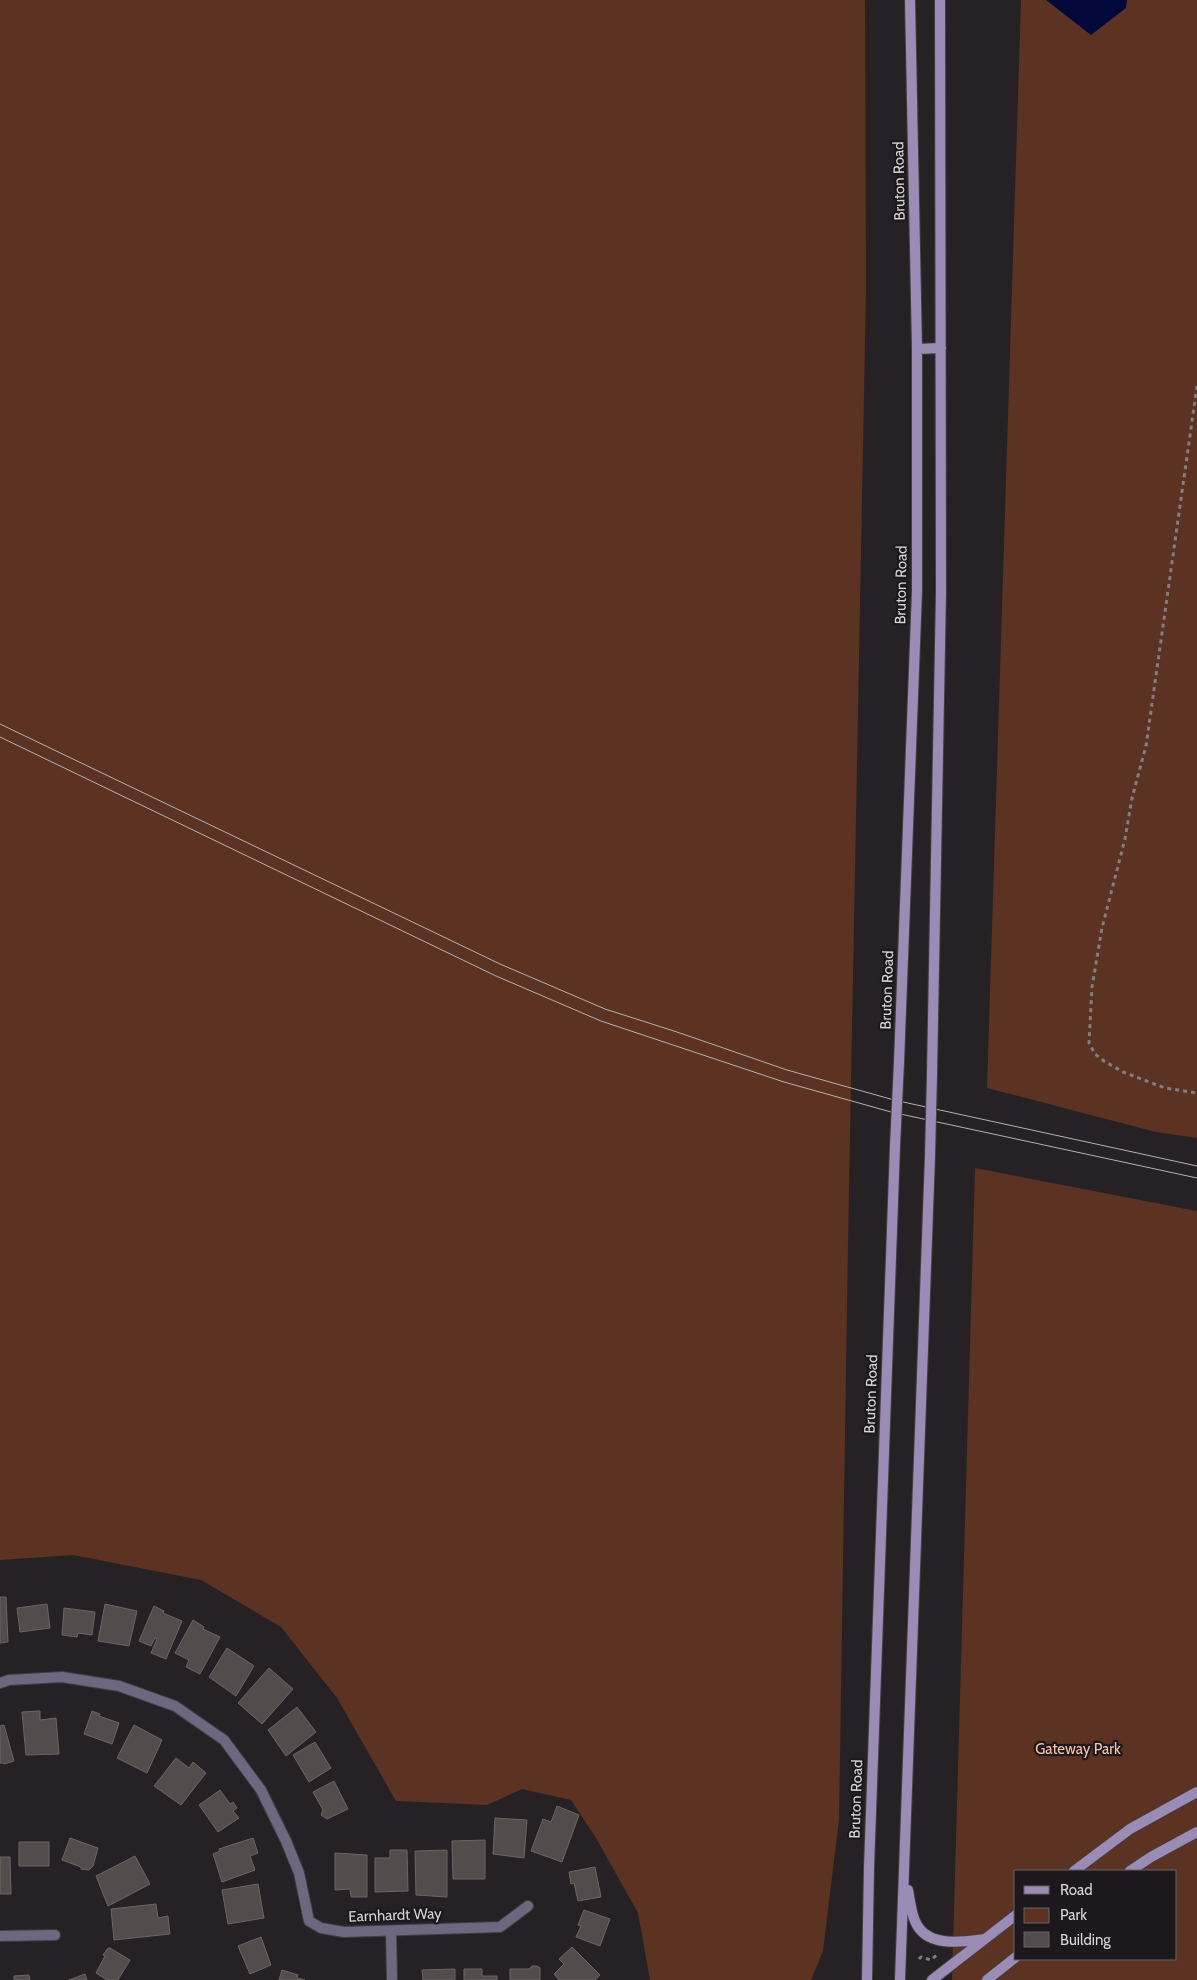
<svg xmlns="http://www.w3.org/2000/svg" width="1197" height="1980" viewBox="0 0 1197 1980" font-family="Cabin,sans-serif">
<rect width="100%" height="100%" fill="#262125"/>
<!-- green -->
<path fill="#5c3222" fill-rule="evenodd" d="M 0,0 L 865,0 L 866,287 L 848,1242 L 839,1820 L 823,1951 L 811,1980 L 650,1980 L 638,1913 L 596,1838 L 571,1800 L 522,1789 L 487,1805 L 396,1801 L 337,1698 L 281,1627 L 201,1580 L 73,1555 L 0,1560 Z
M 1021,0 L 1197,0 L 1197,1138 L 1156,1132 L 987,1088 Z
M 975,1168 L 1197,1211 L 1197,1980 L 952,1980 ZM 1016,1871 L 1176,1871 L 1176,1959 L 1016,1959 Z"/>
<!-- water -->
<path fill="#03083a" d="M 1046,0 L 1127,0 L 1126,8 L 1091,35 Z"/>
<!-- building -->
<path fill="#534c4d" stroke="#6c6566" d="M 0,1597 L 6,1597 L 8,1642 L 0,1643 Z
M 47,1604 L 50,1628 L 20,1632 L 17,1608 Z
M 105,1604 L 137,1611 L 129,1646 L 98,1641 Z
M 154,1606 L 164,1611 L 163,1613 L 182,1621 L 166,1659 L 151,1653 L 157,1639 L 155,1638 L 151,1646 L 139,1641 Z
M 64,1608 L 95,1612 L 92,1635 L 78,1633 L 77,1637 L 62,1635 Z
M 193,1620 L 204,1627 L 203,1629 L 220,1637 L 200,1674 L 186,1667 L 189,1660 L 175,1653 Z
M 227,1648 L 254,1666 L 236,1696 L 209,1677 Z
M 269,1668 L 293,1689 L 262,1724 L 238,1703 Z
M 297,1707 L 316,1732 L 286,1756 L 268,1730 Z
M 40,1711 L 40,1720 L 56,1718 L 59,1754 L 26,1755 L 22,1712 Z
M 92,1711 L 100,1714 L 99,1716 L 119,1723 L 112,1744 L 84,1734 Z
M 4,1725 L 14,1761 L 4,1764 L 3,1763 L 0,1763 L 0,1726 Z
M 134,1725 L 162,1740 L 147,1773 L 117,1758 Z
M 315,1742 L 331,1768 L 309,1782 L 293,1755 Z
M 176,1758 L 189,1768 L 193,1762 L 206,1773 L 181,1805 L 154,1786 Z
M 334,1781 L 348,1809 L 327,1819 L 321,1815 L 323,1810 L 313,1792 Z
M 220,1790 L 230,1804 L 233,1802 L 237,1808 L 233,1811 L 239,1818 L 218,1832 L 199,1805 Z
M 557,1806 L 579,1815 L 562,1862 L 531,1851 L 543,1819 L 551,1822 Z
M 495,1818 L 527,1820 L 524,1858 L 493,1854 Z
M 70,1838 L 98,1848 L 93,1866 L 89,1870 L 81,1869 L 81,1867 L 62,1860 Z
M 253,1838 L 258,1853 L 250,1856 L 255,1870 L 222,1882 L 213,1854 L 220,1851 L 219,1849 Z
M 485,1840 L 485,1879 L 453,1879 L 452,1841 Z
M 19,1842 L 49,1842 L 49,1866 L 19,1866 Z
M 390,1850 L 407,1850 L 408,1891 L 375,1892 L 375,1858 L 390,1858 Z
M 447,1850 L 447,1897 L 416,1895 L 415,1851 Z
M 335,1853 L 367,1855 L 367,1897 L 351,1897 L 350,1889 L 335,1890 Z
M 135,1856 L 150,1884 L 108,1906 L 96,1876 Z
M 0,1857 L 10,1857 L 11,1894 L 0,1894 Z
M 595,1867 L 601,1897 L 578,1901 L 574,1883 L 571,1884 L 569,1872 Z
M 258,1884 L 264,1918 L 228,1924 L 222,1890 Z
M 156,1904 L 158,1918 L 168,1916 L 170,1934 L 114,1940 L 111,1909 Z
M 584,1910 L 610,1919 L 600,1946 L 576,1937 L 581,1926 L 578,1925 Z
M 261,1937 L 271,1965 L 250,1974 L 238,1946 Z
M 572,1947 L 600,1975 L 595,1980 L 559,1980 L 554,1974 L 564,1964 L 559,1959 Z
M 108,1948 L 110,1948 L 130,1960 L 118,1980 L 107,1980 L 96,1973 L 105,1956 L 103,1955 Z
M 532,1966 L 537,1966 L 540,1968 L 540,1980 L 510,1980 L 510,1969 L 529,1969 Z
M 455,1969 L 455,1980 L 423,1980 L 422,1970 Z
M 464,1969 L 482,1969 L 482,1976 L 497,1976 L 497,1980 L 464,1980 Z
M 282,1970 L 298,1975 L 297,1978 L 305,1980 L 279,1980 Z
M 85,1974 L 87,1980 L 69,1980 Z
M 29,1975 L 30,1980 L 14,1980 L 14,1976 Z"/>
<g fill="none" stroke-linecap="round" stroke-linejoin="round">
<defs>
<path id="minor" d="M 0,1683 L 9,1680 L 62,1677 L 119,1686 L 175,1706 L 224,1740 L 261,1790 L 286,1841 L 299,1873 L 309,1921 L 321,1928 L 344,1932 L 500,1927 L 528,1906
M 391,1931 L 392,1980
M 0,1936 L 55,1935"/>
<path id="secondary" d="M 917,349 L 941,348
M 899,1062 L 917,591 L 917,349 L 910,0
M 932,1074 L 941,592 L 940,0
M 1074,1871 L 1130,1829 L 1197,1792
M 1130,1871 L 1151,1857 L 1197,1832
M 908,1890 C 910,1900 911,1912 915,1921 C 926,1948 961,1942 984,1939
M 867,1980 L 869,1868 L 895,1146
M 900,1980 L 930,1156
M 932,1980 L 1016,1915
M 987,1980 L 1016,1957"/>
</defs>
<!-- minor casing -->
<use href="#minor" stroke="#423e41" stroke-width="12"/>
<!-- secondary casing -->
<use href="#secondary" stroke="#423e41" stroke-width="12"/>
<!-- path -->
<path stroke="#827d81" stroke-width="3" stroke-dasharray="4 4" stroke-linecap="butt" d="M 1197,386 L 1146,746 L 1132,798 L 1125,839 L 1102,928 L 1092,987 L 1089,1043 L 1095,1054 L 1104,1061 L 1123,1072 L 1165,1088 L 1197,1093
M 919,1959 L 921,1957 L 931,1960 L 939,1953"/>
<!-- minor -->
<use href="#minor" stroke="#6f6680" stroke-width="10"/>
<!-- secondary -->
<use href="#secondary" stroke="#9b8cb6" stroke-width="10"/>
<!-- tram -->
<path stroke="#b4b0b3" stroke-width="1" d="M 0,724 L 500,964 L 605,1009 L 677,1032 L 787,1070 L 894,1100 L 1197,1166
M 0,737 L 496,976 L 601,1021 L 784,1082 L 891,1112 L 1197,1178"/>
<defs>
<path id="secondary-bridge" d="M 895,1146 L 899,1062
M 930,1156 L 932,1074"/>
</defs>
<!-- secondary-bridge casing -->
<use href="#secondary-bridge" stroke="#423e41" stroke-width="12" stroke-linecap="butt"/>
<!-- secondary-bridge -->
<use href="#secondary-bridge" stroke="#9b8cb6" stroke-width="10"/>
</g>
<g text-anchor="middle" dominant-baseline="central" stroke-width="4.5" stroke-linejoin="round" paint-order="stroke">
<!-- street labels -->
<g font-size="15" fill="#d8d4d7" stroke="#1c181b">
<text transform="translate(899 181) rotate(-91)">Bruton Road</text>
<text transform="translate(901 585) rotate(-89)">Bruton Road</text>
<text transform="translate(887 990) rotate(-88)">Bruton Road</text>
<text transform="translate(871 1394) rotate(-88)">Bruton Road</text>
<text transform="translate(856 1799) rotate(-88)">Bruton Road</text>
<text transform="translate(395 1915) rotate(-2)">Earnhardt Way</text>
</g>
<!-- park labels -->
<g font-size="15" fill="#fdc2ac" stroke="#1c181b">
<text x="1078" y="1749">Gateway Park</text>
</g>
</g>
<!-- legend -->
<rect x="1014" y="1870" width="162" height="90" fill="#1c181b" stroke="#676366"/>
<rect x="1024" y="1886" width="25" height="8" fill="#9b8cb6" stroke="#676366"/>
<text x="1060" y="1895" font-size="15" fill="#d8d4d7">Road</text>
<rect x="1024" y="1908" width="25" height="15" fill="#5c3222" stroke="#676366"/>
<text x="1060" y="1920" font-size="15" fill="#d8d4d7">Park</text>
<rect x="1024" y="1932" width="25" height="15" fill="#534c4d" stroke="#676366"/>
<text x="1060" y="1945" font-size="15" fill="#d8d4d7">Building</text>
</svg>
